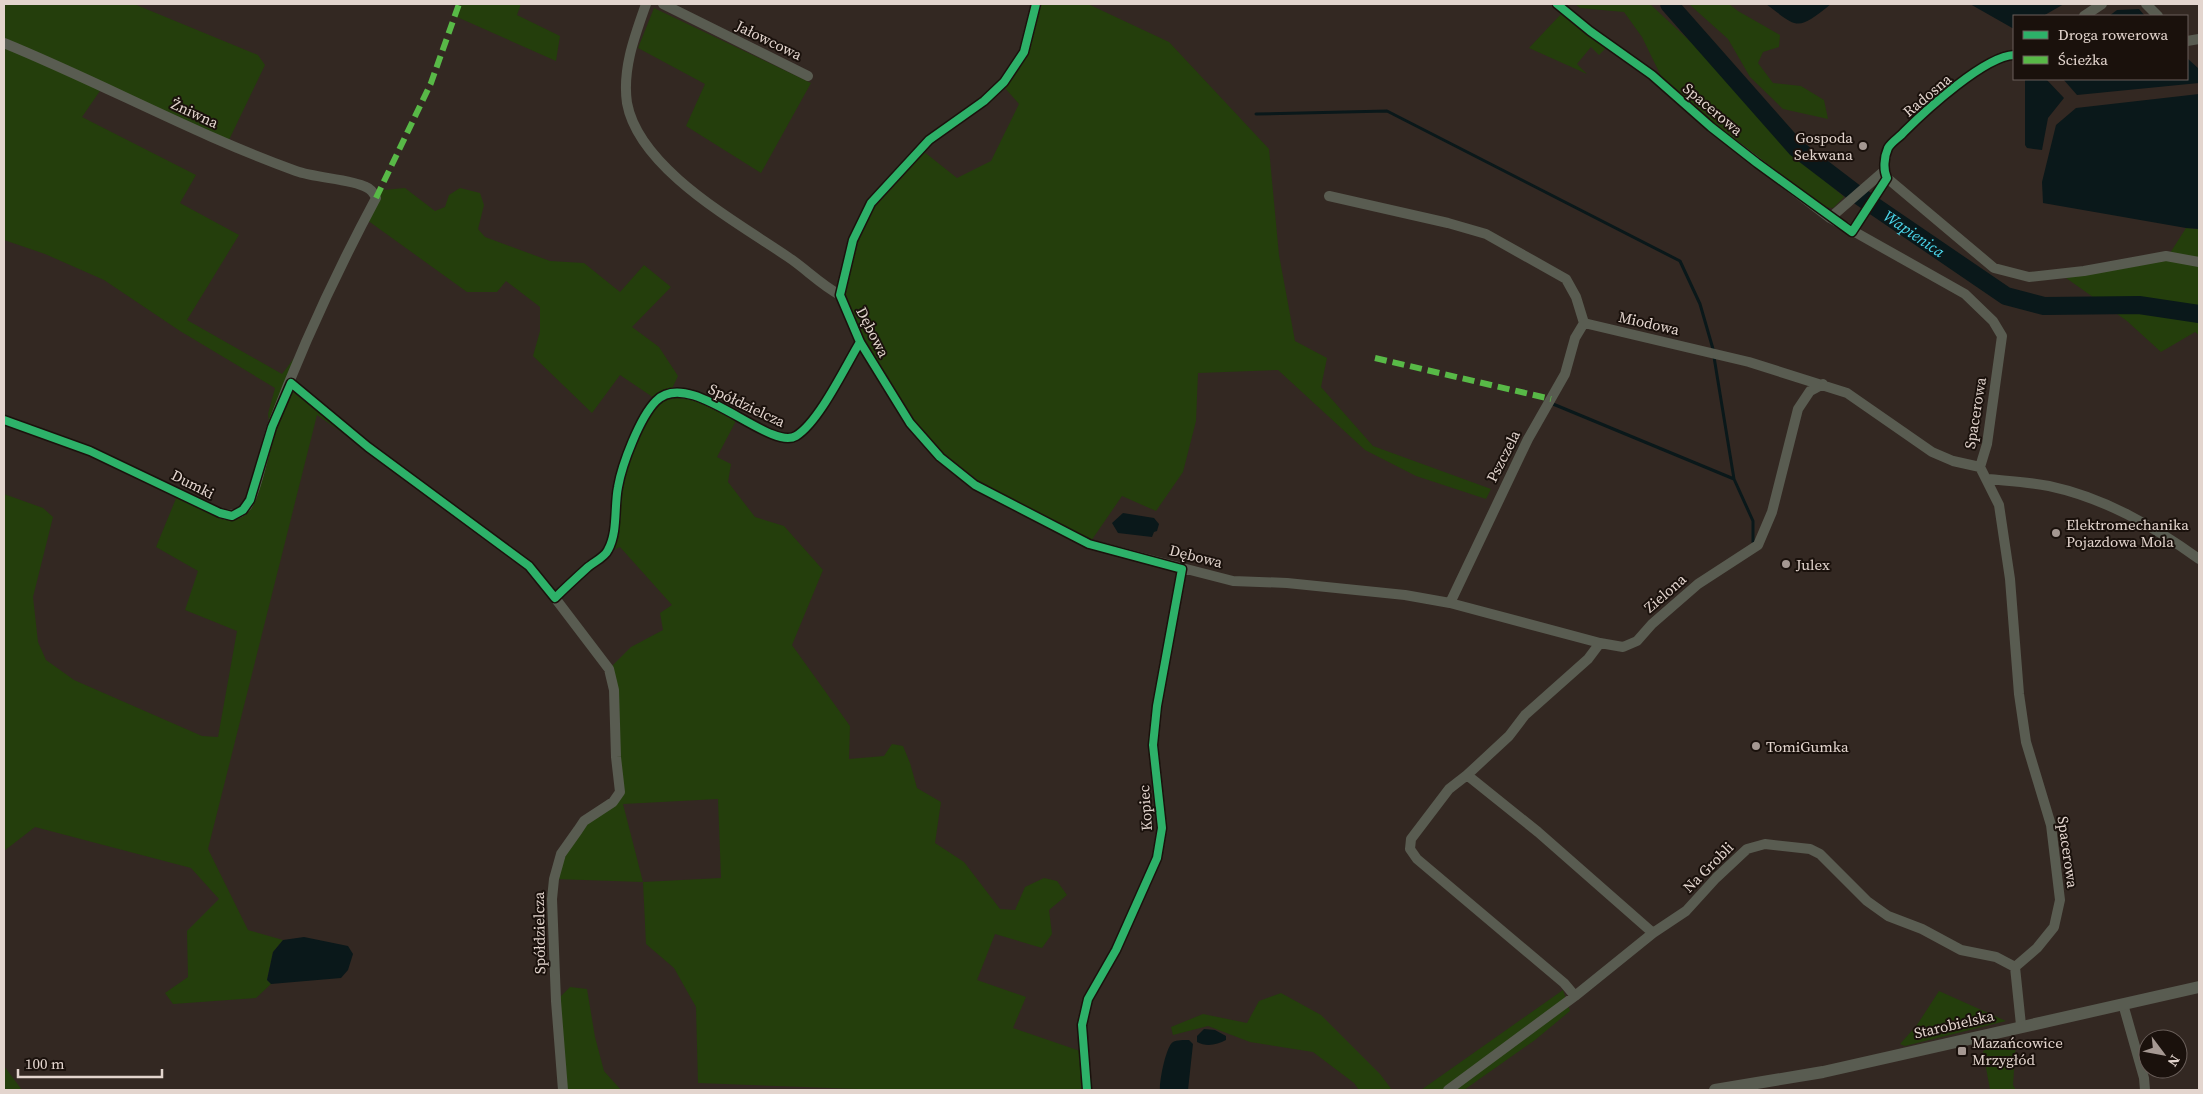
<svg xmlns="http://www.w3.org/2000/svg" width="2203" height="1094" viewBox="0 0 2203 1094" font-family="'Source Serif 4',serif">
<rect width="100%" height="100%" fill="#332822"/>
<!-- green -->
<path fill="#243e0c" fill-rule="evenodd" d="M 4,4 L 134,4 L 258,55 L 265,65 L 228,142 L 4,41 Z
M 461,4 L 521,4 L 517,15 L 560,36 L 556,61 L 457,17 Z
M 1038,4 L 1088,4 L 1169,42 L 1269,149 L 1279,255 L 1295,341 L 1327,358 L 1321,387 L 1373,446 L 1491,489 L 1486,499 L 1416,476 L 1365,450 L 1278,370 L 1198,373 L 1196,421 L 1183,472 L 1156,511 L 1122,496 L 1089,544 L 975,485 L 910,423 L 840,295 L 856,240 L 874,204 L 923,151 L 957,178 L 991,161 L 1019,104 L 1004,87 L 1027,54 Z
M 1575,4 L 1650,4 L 1707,57 L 1784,145 L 1844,197 L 1833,208 L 1818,206 L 1712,124 L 1661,76 L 1642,37 L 1624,12 L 1580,8 Z
M 1689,4 L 1729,4 L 1738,11 L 1780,35 L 1779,47 L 1763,52 L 1758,63 L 1773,83 L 1801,86 L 1824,100 L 1828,119 L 1783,109 L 1750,77 L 1728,39 Z
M 654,8 L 811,83 L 761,173 L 686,126 L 705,84 L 638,48 Z
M 1562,13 L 1607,47 L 1599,55 L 1591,47 L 1577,64 L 1587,74 L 1529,48 Z
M 4,45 L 102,88 L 82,117 L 196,175 L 180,203 L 239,235 L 187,320 L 282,374 L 295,357 L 269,423 L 268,414 L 275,388 L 180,331 L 104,280 L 45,254 L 4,240 Z
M 405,188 L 435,211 L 445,207 L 449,195 L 460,188 L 480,193 L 484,205 L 478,229 L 485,237 L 550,261 L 584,263 L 620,292 L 644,265 L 671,287 L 632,327 L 659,347 L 678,376 L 670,393 L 688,393 L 738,417 L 717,457 L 731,464 L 728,482 L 755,517 L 784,526 L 823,570 L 792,645 L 850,726 L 849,759 L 884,756 L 892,744 L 903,746 L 910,763 L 917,788 L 941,802 L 935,843 L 964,862 L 1000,909 L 1015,910 L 1025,887 L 1044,878 L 1057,881 L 1067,895 L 1049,910 L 1052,934 L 1042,948 L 995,934 L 977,980 L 1026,997 L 1013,1028 L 1083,1052 L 1086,1090 L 886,1090 L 698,1083 L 696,1007 L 674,968 L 646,944 L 643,882 L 554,879 L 578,830 L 620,792 L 609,669 L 631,647 L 663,630 L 660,613 L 672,605 L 620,547 L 607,553 L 627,454 L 657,400 L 620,375 L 592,413 L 533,356 L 540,331 L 540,307 L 506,281 L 497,292 L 467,292 L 367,220 L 383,190 ZM 718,799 L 721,878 L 643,882 L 623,804 Z
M 2186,228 L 2199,229 L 2199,335 L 2195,332 L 2161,352 L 2127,321 L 2066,278 L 2165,261 Z
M 293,389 L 488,534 L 317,415 L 208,849 L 248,930 L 283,940 L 273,952 L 267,980 L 271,984 L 256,998 L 173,1004 L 165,993 L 188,977 L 187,931 L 219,899 L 191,868 L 35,827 L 4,851 L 4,494 L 43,508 L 53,517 L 33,597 L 38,642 L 46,660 L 74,680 L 202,736 L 218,737 L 237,631 L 185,610 L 198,571 L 156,547 L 177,496 L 239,516 L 274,429 Z
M 570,987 L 587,989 L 595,1037 L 604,1071 L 621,1090 L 566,1090 L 556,1001 Z
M 1563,990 L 1570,1011 L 1535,1040 L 1464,1090 L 1421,1090 Z
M 1939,991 L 2006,1021 L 1905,1046 L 1900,1044 L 1917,1025 Z
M 1281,993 L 1321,1015 L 1380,1074 L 1392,1090 L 1359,1090 L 1354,1083 L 1313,1052 L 1250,1042 L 1208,1026 L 1173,1035 L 1171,1027 L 1203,1014 L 1247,1023 L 1259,1001 Z
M 2016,1041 L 2013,1085 L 2016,1090 L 1990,1090 L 1983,1051 L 1997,1044 Z
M 4,1066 L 22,1090 L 4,1090 Z"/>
<!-- water -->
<path fill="#0a181a" d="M 1766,4 L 1831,4 C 1797,31 1799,29 1766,4 Z
M 1970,4 L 2064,4 L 2043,16 L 2014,16 L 2014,29 Z
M 2139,9 L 2145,16 L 2109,16 L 2117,10 Z
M 2187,58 L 2199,69 L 2199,83 L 2077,95 L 2063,79 L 2187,79 Z
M 2025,79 L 2046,79 L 2064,98 L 2048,118 L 2042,150 L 2027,148 L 2025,145 Z
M 2199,94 L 2199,229 L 2186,228 L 2043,203 L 2042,182 L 2056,125 L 2076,108 Z
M 1123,513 L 1154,518 L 1159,524 L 1157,531 L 1154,532 L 1152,537 L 1118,533 L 1112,523 Z
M 304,937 L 348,946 L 353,954 L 348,970 L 341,978 L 271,984 L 267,980 L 273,952 L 283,940 Z
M 1204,1029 L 1215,1030 L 1226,1036 L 1226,1040 C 1217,1045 1206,1047 1197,1042 L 1197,1036 Z
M 1189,1040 L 1193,1044 L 1188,1090 L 1160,1090 C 1159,1082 1166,1046 1173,1042 C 1177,1040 1184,1040 1189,1040 Z"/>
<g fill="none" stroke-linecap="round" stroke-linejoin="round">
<!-- stream -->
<path stroke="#0a181a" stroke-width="3" d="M 1256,114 L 1387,111 L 1680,261 L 1700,304 L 1713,349
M 1714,357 L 1734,479 L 1753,521 L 1753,542
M 1553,404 L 1734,479"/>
<!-- river -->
<path stroke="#0a181a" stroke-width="18" id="s1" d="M 1669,4 L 1796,148 L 1855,193 L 2006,296 L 2044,306 L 2139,305 L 2199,314"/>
<!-- minor -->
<path stroke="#595c51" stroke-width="10" d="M 646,4 C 635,35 622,69 627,103 C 639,169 737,222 788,257 C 806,269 821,285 840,295
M 663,4 L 808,76
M 1036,4 L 1024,52 L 1004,82 L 984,101 L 929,140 L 871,203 L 853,240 L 840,295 L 860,342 L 910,423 L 940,457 L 975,485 L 1089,544 L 1233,581 L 1287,583 L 1405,595 L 1450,603 L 1600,643
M 1557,4 L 1590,31 L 1652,75 L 1711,127 L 1830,218 L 1965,294 L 1993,321 L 2002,336 L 1987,444 L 1980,467 L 1999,505 L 2010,579 L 2019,694 L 2026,742 L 2051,825 L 2060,900 L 2054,927 L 2037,948 L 2015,967 L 2021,1025
M 2146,4 L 2158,16
M 2084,16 L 2102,4
M 2187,41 L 2199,39
M 4,43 C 102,83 196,135 296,171 C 315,178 351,179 366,187 C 371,189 374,193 376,198 C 338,269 300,351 272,426 C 265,446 257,491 247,506 C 240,515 231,517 220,513 L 90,451 L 4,420
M 2014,55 C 1985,56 1926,110 1904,132 C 1900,137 1891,142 1888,148 C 1884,157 1883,170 1887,178 L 1994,268 L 2029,277 L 2084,271 L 2166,256 L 2199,262
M 1329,196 L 1448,223 L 1486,234 L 1566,279 L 1576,297 L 1584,323 L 1749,362 L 1847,393 L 1932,452 L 1953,461 L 1980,467
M 1830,218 L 1884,171
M 1988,479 C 2008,481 2029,482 2049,486 C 2105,498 2153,526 2199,559
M 1450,603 L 1528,439 L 1565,374 L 1575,338 L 1584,323
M 1467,775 L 1449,789 L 1411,839 L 1410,849 L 1417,859 L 1564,983 L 1575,996
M 1653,933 L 1538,832 L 1467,775 L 1509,736 L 1525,715 L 1588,659 L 1600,643 L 1623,647 L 1637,641 L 1652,624 L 1698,584 L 1758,545 L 1772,512 L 1798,409 L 1810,391 L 1823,384
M 2123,1004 L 2144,1078 L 2145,1090
M 563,1090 L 556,1001 L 552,899 L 554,879 L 561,854 L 578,830 L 584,821 L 613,802 L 620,792 L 616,757 L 614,690 L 609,669 L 555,598 C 566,587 577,577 588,567 C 594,562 605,557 608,550 C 618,532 614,507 618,487 C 622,464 640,417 656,401 C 690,366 769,452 796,436 C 819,422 845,367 860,342
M 1087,1090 L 1082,1025 L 1088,999 L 1116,950 L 1157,858 L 1162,828 L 1153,745 L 1157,706 L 1182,569
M 1448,1090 L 1575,996 L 1653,933 L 1686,911 L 1716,878 L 1747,849 L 1765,844 L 1810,849 L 1820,854 L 1867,901 L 1888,916 L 1922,929 L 1961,950 L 1996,957 L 2015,967"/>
<!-- tertiary -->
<path stroke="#595c51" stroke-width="12" d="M 1715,1090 L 1823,1072 L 2199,987"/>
<!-- quiet -->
<path stroke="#58b947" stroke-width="6" stroke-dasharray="12 6" stroke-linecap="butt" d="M 376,198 L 431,83 L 459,4
M 1375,358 L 1551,399"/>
<defs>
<path id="cycleway" d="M 1036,4 L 1024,52 L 1004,82 L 984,101 L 929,140 L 871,203 L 853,240 L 840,295 L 860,342 L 910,423 L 940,457 L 975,485 L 1089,544 L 1182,569 L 1157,706 L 1153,745 L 1162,828 L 1157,858 L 1116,950 L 1088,999 L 1082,1025 L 1087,1090
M 1557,4 L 1590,31 L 1652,75 L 1711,127 L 1757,163 L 1852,232 L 1887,178 C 1883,170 1884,157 1888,148 C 1891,142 1900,137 1904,132 C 1926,110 1985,56 2014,55
M 4,420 L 90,451 L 220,513 L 232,516 L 243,510 L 250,500 L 272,427 L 291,383 L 368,447 L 529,566 L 555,598 C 566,587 577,577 588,567 C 594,562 605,557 608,550 C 618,532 614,507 618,487 C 622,464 640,417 656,401 C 690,366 769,452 796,436 C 819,422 845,367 860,342"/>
</defs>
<!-- cycleway casing -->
<use href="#cycleway" stroke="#1a110c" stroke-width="11"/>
<!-- cycleway -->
<use href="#cycleway" stroke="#2db169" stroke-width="8"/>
</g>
<!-- markers -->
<g fill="#a59892" stroke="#1a110c" stroke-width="2">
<circle cx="1863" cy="146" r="5"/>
<circle cx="2056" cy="533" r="5"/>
<circle cx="1786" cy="564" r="5"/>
<circle cx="1756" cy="746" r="5"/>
<rect x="1957" y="1046" width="10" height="10" rx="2.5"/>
</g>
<g text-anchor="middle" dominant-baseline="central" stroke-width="4" stroke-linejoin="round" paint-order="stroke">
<!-- street labels -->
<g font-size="15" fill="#e3d5ce" stroke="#1a110c">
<text transform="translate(769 40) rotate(26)">Jałowcowa</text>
<text transform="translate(1927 95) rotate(-40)">Radosna</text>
<text transform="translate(1713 109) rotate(40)">Spacerowa</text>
<text transform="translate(195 113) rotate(25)">Żniwna</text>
<text transform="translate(1649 323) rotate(13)">Miodowa</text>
<text transform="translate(873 332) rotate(63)">Dębowa</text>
<text transform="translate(747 405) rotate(25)">Spółdzielcza</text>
<text transform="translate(1975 413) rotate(-81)">Spacerowa</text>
<text transform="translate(1503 456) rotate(-63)">Pszczela</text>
<text transform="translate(193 484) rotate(27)">Dumki</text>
<text transform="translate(1196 556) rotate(14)">Dębowa</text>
<text transform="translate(1665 593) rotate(-41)">Zielona</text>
<text transform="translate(1145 808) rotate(-94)">Kopiec</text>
<text transform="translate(2068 852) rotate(82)">Spacerowa</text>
<text transform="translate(1708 867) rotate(-45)">Na Grobli</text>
<text transform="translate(539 933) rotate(-91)">Spółdzielcza</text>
<text transform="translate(1954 1024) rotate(-13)">Starobielska</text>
</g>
<!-- poi labels -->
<g font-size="15" fill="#e3d5ce" stroke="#1a110c" text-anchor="start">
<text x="1853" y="137" text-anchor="end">Gospoda<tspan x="1853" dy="17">Sekwana</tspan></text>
<text x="2066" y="524">Elektromechanika<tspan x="2066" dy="17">Pojazdowa Mola</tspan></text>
<text x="1796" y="564">Julex</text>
<text x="1766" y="746">TomiGumka</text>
<text x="1972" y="1042">Mazańcowice<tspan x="1972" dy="17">Mrzygłód</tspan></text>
</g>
<!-- water labels -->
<g font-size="16" font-style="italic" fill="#4bd6eb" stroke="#1a110c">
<text stroke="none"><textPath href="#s1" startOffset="338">Wapienica</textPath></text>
</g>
</g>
<!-- border -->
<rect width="2203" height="1094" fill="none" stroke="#e3d5ce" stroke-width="10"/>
<!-- legend -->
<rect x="2013" y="15" width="175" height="65" fill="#1a110c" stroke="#6a5f5a"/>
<rect x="2023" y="31" width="25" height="8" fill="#2db169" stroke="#6a5f5a"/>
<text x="2058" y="40" font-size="15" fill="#e3d5ce">Droga rowerowa</text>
<rect x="2023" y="56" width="25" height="8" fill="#58b947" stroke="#6a5f5a"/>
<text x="2058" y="65" font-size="15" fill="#e3d5ce">Ścieżka</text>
<!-- north arrow -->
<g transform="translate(2163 1054) rotate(122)"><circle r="24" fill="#1a110c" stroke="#6a5f5a"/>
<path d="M0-4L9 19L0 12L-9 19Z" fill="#a59892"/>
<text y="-8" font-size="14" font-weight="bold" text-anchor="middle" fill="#e3d5ce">N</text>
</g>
<!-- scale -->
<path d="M18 1069v8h144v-8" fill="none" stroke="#e3d5ce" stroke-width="2.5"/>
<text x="25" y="1069" font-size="15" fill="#e3d5ce" stroke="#1a110c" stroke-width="4" paint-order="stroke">100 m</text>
</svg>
